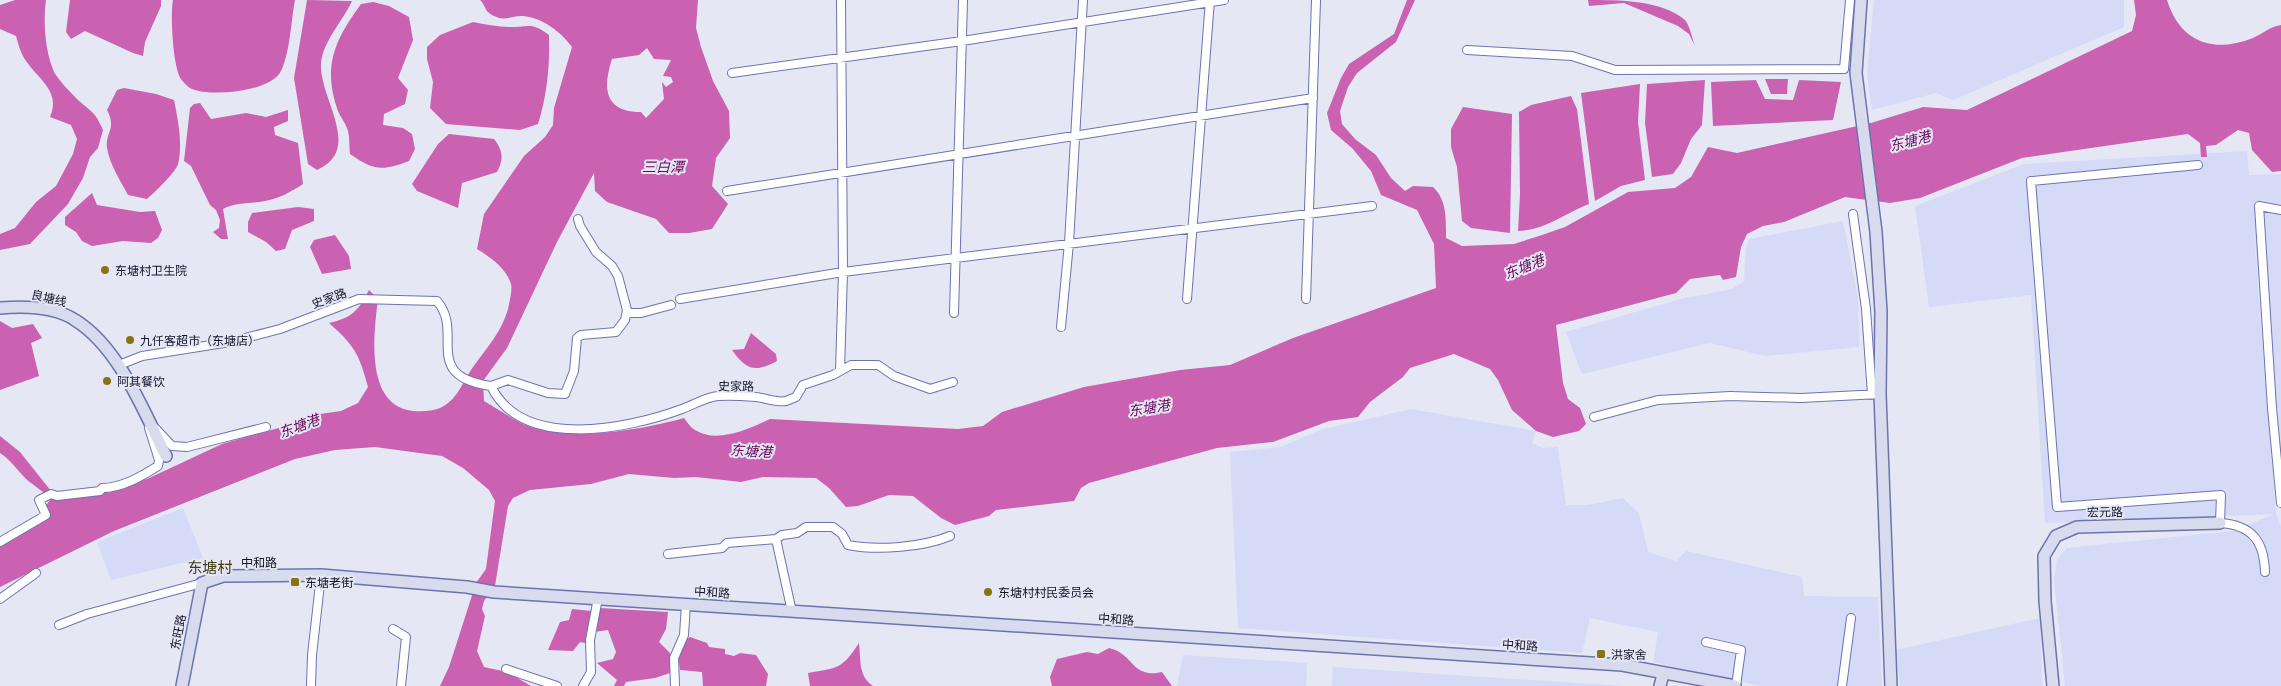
<svg xmlns="http://www.w3.org/2000/svg" width="2281" height="686" viewBox="0 0 2281 686" font-family="Mulish,'Noto Sans SC',sans-serif">
<rect width="100%" height="100%" fill="#e5e7f4"/>
<!-- built -->
<path fill="#d5daf7" d="M 1874,0 L 2124,0 L 2124,27 L 1953,100 L 1936,93 L 1872,110 L 1867,75 Z
M 2247,151 L 2249,175 L 2281,174 L 2281,503 L 2253,221 L 2276,513 L 2281,527 L 2281,686 L 2065,686 L 2054,579 L 2057,559 L 2067,548 L 2233,531 L 2274,514 L 2045,523 L 2031,295 L 1929,307 L 1915,206 L 2024,164 Z
M 1843,221 L 1858,298 L 1859,347 L 1765,356 L 1710,343 L 1582,374 L 1566,332 L 1681,299 L 1732,289 L 1744,281 L 1746,248 L 1749,239 Z
M 1411,409 L 1536,431 L 1532,443 L 1543,448 L 1558,447 L 1566,505 L 1588,505 L 1623,498 L 1639,513 L 1648,552 L 1676,561 L 1686,551 L 1802,577 L 1804,596 L 1878,597 L 1882,686 L 1760,686 L 1653,662 L 1658,632 L 1590,618 L 1582,653 L 1238,628 L 1230,452 L 1281,447 L 1320,430 Z
M 183,508 L 203,558 L 111,580 L 97,542 Z
M 2040,618 L 2042,686 L 1900,686 L 1896,650 Z
M 1183,655 L 1307,663 L 1306,686 L 1177,686 Z
M 1333,667 L 1623,686 L 1332,686 Z"/>
<!-- water -->
<path fill="#ca62b1" fill-rule="evenodd" d="M 15,0 L 46,0 C 43,22 45,51 54,72 C 59,81 72,94 79,101 C 93,113 95,112 103,130 L 98,148 L 90,157 L 83,178 L 68,204 L 30,244 L 0,250 L 0,234 L 15,228 L 36,202 L 56,186 L 73,154 L 77,139 L 71,125 L 50,117 C 61,91 39,80 26,61 C 21,54 18,44 16,36 L 0,29 L 0,5 Z
M 70,0 L 161,0 L 161,6 L 145,42 L 143,56 L 133,53 L 85,31 L 71,39 L 66,32 Z
M 173,0 L 295,0 C 291,21 290,53 281,71 C 271,92 211,97 192,89 C 189,88 183,82 181,79 C 173,68 170,14 173,0 Z
M 307,0 L 352,1 C 343,21 323,41 321,63 C 319,99 364,149 317,170 L 308,164 L 294,78 Z
M 480,0 L 698,0 L 696,28 L 701,47 L 713,81 L 729,111 L 730,138 L 716,158 L 712,186 L 728,204 L 712,229 L 689,233 L 669,233 L 656,219 L 607,202 L 595,191 L 594,173 L 557,242 L 507,348 L 483,381 L 484,401 C 498,409 513,420 528,426 C 571,442 641,430 684,418 C 687,422 691,428 695,430 C 717,444 749,429 770,419 L 958,429 L 983,426 L 1002,412 L 1084,387 L 1180,370 L 1230,365 L 1293,338 L 1436,288 L 1434,244 L 1417,210 L 1381,195 L 1371,171 L 1352,148 L 1331,130 L 1327,113 L 1341,78 L 1349,64 L 1394,34 L 1407,0 L 1415,0 L 1396,42 L 1357,73 L 1348,87 L 1340,111 L 1342,124 L 1355,139 L 1376,155 L 1391,178 L 1405,191 L 1413,186 L 1433,187 C 1447,200 1446,219 1446,238 L 1462,246 L 1514,244 L 1542,235 L 1565,227 L 1628,192 L 1675,188 L 1691,177 L 1708,147 L 1737,153 L 1871,123 L 1923,107 L 1967,110 L 2132,31 L 2136,15 L 2134,0 L 2167,0 C 2180,42 2213,54 2253,38 C 2262,34 2271,26 2281,25 L 2281,171 L 2272,172 L 2252,150 L 2249,133 L 2238,130 L 2216,145 L 2206,146 L 2207,157 L 2201,157 L 2200,143 L 2188,134 L 2022,158 L 1920,198 L 1890,203 L 1845,197 L 1784,222 L 1763,226 L 1747,234 L 1741,247 L 1736,277 L 1723,280 L 1720,275 L 1690,279 L 1676,293 L 1556,325 L 1563,383 L 1568,399 L 1580,408 L 1586,424 L 1579,431 L 1553,437 L 1536,431 L 1512,410 L 1498,380 L 1490,369 L 1454,354 L 1410,368 L 1403,377 L 1370,402 L 1358,417 L 1329,421 L 1273,442 L 1217,448 L 1089,483 L 1081,488 L 1074,501 L 996,510 L 989,516 L 955,525 L 941,518 L 913,496 L 889,495 L 858,506 L 846,507 L 829,488 L 816,478 L 763,477 L 741,482 L 696,477 L 674,478 L 629,474 L 591,484 L 530,490 L 513,498 L 508,506 L 495,586 L 484,601 L 482,609 L 485,616 L 477,651 L 484,667 L 507,672 L 531,686 L 440,686 L 449,667 L 476,583 L 486,569 L 495,501 L 489,490 L 463,468 L 442,456 L 375,447 L 335,450 L 295,459 L 114,531 L 0,587 L 0,543 L 33,522 L 50,500 C 42,489 35,487 26,479 C 17,470 11,460 0,453 L 0,436 L 20,452 L 55,496 L 59,492 L 104,491 L 147,479 L 222,444 L 282,427 L 313,415 L 341,411 L 358,403 L 368,387 C 359,354 355,346 329,323 C 352,318 359,310 369,290 L 378,299 C 374,332 365,399 407,410 C 417,412 430,412 440,408 C 456,401 462,384 471,370 C 487,347 506,328 510,299 C 511,294 512,288 511,284 C 506,268 490,257 477,249 L 484,214 L 524,156 L 545,137 L 553,125 L 554,108 L 572,47 C 561,32 543,18 523,16 C 510,15 505,24 489,13 C 485,10 484,3 480,0 ZM 647,48 L 654,59 L 671,60 L 663,76 L 671,77 L 673,82 L 666,87 L 662,82 L 664,99 L 646,118 L 641,112 C 605,112 602,89 612,59 L 639,55 Z
M 1588,0 C 1619,0 1662,0 1685,20 C 1690,26 1692,38 1695,46 L 1689,34 L 1678,26 L 1624,3 L 1589,6 Z
M 373,2 L 389,6 L 409,17 L 413,40 L 398,78 L 408,90 L 405,104 L 384,114 L 383,125 L 403,128 L 412,134 L 415,149 L 409,161 C 383,171 374,171 350,154 C 349,146 350,135 347,128 C 345,122 340,117 338,111 C 322,66 335,40 361,4 Z
M 473,22 C 485,24 497,27 509,27 C 529,28 530,21 549,35 C 550,65 547,96 538,124 L 520,130 L 446,124 L 430,108 L 433,82 L 427,59 L 427,47 L 440,35 Z
M 1765,79 L 1788,79 L 1787,94 L 1771,94 Z
M 1705,80 L 1702,125 L 1691,139 L 1681,163 L 1673,174 L 1652,177 L 1645,123 L 1647,84 Z
M 1756,80 L 1765,99 L 1793,100 L 1799,80 L 1841,82 L 1833,120 L 1713,126 L 1711,82 Z
M 1640,84 L 1638,122 L 1645,180 L 1621,186 L 1595,201 L 1581,93 Z
M 124,88 L 156,94 L 174,100 C 178,120 183,144 178,164 C 176,172 154,193 147,199 L 128,195 C 120,180 110,165 107,148 C 105,132 117,129 107,110 L 117,90 Z
M 1571,96 L 1577,109 L 1589,204 C 1563,214 1546,230 1518,231 L 1520,194 L 1519,112 L 1531,105 Z
M 200,103 L 211,119 L 246,113 L 266,117 L 288,110 L 288,121 L 274,127 L 275,135 L 298,143 L 303,184 C 291,192 280,198 265,201 C 250,204 236,202 223,209 L 228,239 L 221,239 L 213,232 L 219,228 L 220,220 L 216,210 L 210,205 L 191,166 L 184,161 L 190,108 L 194,104 Z
M 1463,107 L 1512,114 L 1510,233 L 1471,228 L 1462,221 L 1457,167 L 1451,147 L 1451,129 Z
M 449,134 L 494,139 C 503,150 504,159 497,172 L 462,183 L 458,208 L 417,191 L 412,184 L 438,144 Z
M 92,193 L 97,205 L 140,212 L 155,211 L 162,230 L 158,238 L 151,243 L 123,241 L 92,246 L 82,241 L 76,232 L 65,225 L 65,217 Z
M 298,207 L 314,209 L 314,221 L 292,230 L 285,249 L 276,251 L 266,242 L 248,232 L 248,222 L 252,213 Z
M 335,235 L 349,256 L 351,269 L 322,274 L 310,247 L 314,240 Z
M 0,321 L 12,328 L 33,324 L 42,338 L 31,343 L 39,376 L 0,390 Z
M 751,333 L 776,354 L 777,361 C 755,373 746,370 732,350 L 744,349 Z
M 600,608 L 668,612 L 666,629 L 659,642 L 670,653 L 670,673 L 655,678 L 626,682 L 624,686 L 614,686 L 617,680 L 597,663 L 613,659 L 616,652 L 608,630 L 594,632 Z
M 572,609 L 592,611 L 585,643 L 580,642 L 573,651 L 548,650 L 560,622 L 569,620 Z
M 690,637 L 707,643 L 709,647 L 725,649 L 725,654 L 734,656 L 740,653 L 756,655 L 768,674 L 766,686 L 703,686 L 702,672 L 680,670 C 678,655 677,645 690,637 Z
M 859,643 C 861,660 858,676 873,686 L 810,686 L 808,673 C 838,668 842,669 859,643 Z
M 1109,648 C 1135,654 1131,679 1162,672 L 1172,686 L 1052,686 L 1050,677 L 1057,659 L 1087,652 L 1098,654 Z"/>
<g fill="none" stroke-linecap="round" stroke-linejoin="round">
<defs>
<path id="street" d="M 1467,50 L 1572,56 L 1615,70 L 1844,69 L 1850,0
M 732,73 L 962,41 L 1224,0
M 2198,165 L 2031,181 L 2057,507 L 2221,495 L 2220,523 C 2251,525 2264,540 2265,572
M 727,191 L 1313,98
M 2281,210 L 2259,206 L 2272,408 L 2281,503
M 1853,214 L 1866,309 L 1872,395
M 680,299 L 843,272 L 1372,206
M 1187,299 L 1210,0
M 1306,299 L 1316,0
M 627,313 L 641,313 L 671,305
M 954,313 L 963,0
M 1061,327 L 1069,243 L 1083,0
M 119,365 L 142,356 L 230,342 L 280,329 L 359,299 L 437,301 C 465,333 420,376 491,386 C 522,451 628,429 682,409 C 693,405 706,397 718,396 C 730,395 744,396 756,397 C 766,398 776,403 786,401 L 796,397 L 803,385 L 833,375 L 851,365 L 878,365 L 894,376 L 930,389 L 953,382
M 840,371 L 843,272 L 841,0
M 491,386 L 508,380 L 548,393 L 565,394 L 574,371 L 577,338 L 581,335 L 616,332 L 625,320 L 627,310 L 618,276 L 612,266 L 596,252 L 580,226 L 578,219
M 1594,417 L 1658,400 L 1730,396 L 1801,398 L 1880,394
M 155,428 L 172,446 L 187,447 L 266,427
M 776,539 L 792,612
M 0,542 L 46,515 L 39,500 L 51,494 L 57,496 L 100,491 L 102,488 C 122,488 142,476 158,466 L 159,460 L 149,428
M 668,554 L 722,548 L 727,543 L 776,539 L 782,535 L 797,533 L 806,527 L 833,527 L 842,534 L 848,545 C 878,551 923,547 950,536
M 0,599 L 36,573
M 59,625 L 87,614 L 202,583
M 393,629 L 406,637 L 401,686
M 1706,642 L 1741,650 L 1736,686
M 506,669 L 557,686
M 311,686 L 312,655 L 321,575
M 583,686 L 591,672 L 590,640 L 598,598
M 675,686 L 674,658 L 684,635 L 686,604
M 1842,686 L 1851,618"/>
<path id="secondary" d="M 1861,0 L 1856,73 L 1876,232 L 1881,312 L 1880,394 L 1891,686
M 0,308 C 24,306 54,306 75,320 C 119,347 144,412 166,456
M 182,686 L 202,583 L 223,576 L 321,575 L 467,587 L 494,592 L 1622,665 L 1735,686
M 1660,686 L 1663,674
M 2053,686 L 2045,601 L 2044,556 L 2056,536 L 2077,527 L 2220,523"/>
</defs>
<!-- street casing -->
<use href="#street" stroke="#6c74ae" stroke-width="10"/>
<!-- secondary casing -->
<use href="#secondary" stroke="#6c74ae" stroke-width="14"/>
<!-- street -->
<use href="#street" stroke="#fff" stroke-width="8"/>
<!-- secondary -->
<use href="#secondary" stroke="#d8dbed" stroke-width="11"/>
</g>
<!-- markers -->
<g fill="#857314" stroke="#e5e7f4" stroke-width="2">
<circle cx="105" cy="270" r="5"/>
<circle cx="130" cy="340" r="5"/>
<circle cx="107" cy="381" r="5"/>
<rect x="290" y="577" width="10" height="10" rx="2.5"/>
<circle cx="988" cy="592" r="5"/>
<rect x="1596" y="649" width="10" height="10" rx="2.5"/>
</g>
<g text-anchor="middle" dominant-baseline="central" stroke-width="4" stroke-linejoin="round" paint-order="stroke">
<!-- poi labels -->
<g font-size="12" fill="#111329" stroke="#e5e7f4" text-anchor="start">
<text x="115" y="270">东塘村卫生院</text>
<text x="140" y="340">九仟客超市（东塘店）</text>
<text x="117" y="381">阿其餐饮</text>
<text x="305" y="582">东塘老街</text>
<text x="998" y="592">东塘村村民委员会</text>
<text x="1611" y="654">洪家舍</text>
</g>
<!-- street labels -->
<g font-size="12" fill="#111329" stroke="#e5e7f4">
<text transform="translate(49 298) rotate(13)">良塘线</text>
<text transform="translate(329 298) rotate(-20)">史家路</text>
<text transform="translate(736 386) rotate(1)">史家路</text>
<text transform="translate(2105 512) rotate(-1)">宏元路</text>
<text x="259" y="562">中和路</text>
<text transform="translate(712 592) rotate(4)">中和路</text>
<text transform="translate(1116 619) rotate(4)">中和路</text>
<text transform="translate(178 632) rotate(-79)">东旺路</text>
<text transform="translate(1520 645) rotate(4)">中和路</text>
</g>
<!-- water labels -->
<g font-size="14" font-style="italic" fill="#690458" stroke="#e5e7f4">
<text transform="translate(1910 141) rotate(-15)">东塘港</text>
<text x="663" y="167">三白潭</text>
<text transform="translate(1524 267) rotate(-22)">东塘港</text>
<text transform="translate(1149 408) rotate(-9)">东塘港</text>
<text transform="translate(299 426) rotate(-20)">东塘港</text>
<text transform="translate(751 451) rotate(3)">东塘港</text>
</g>
<!-- quarter labels -->
<g font-size="15" fill="#443b12" stroke="#e5e7f4">
<text x="210" y="567">东塘村</text>
</g>
</g>
</svg>
